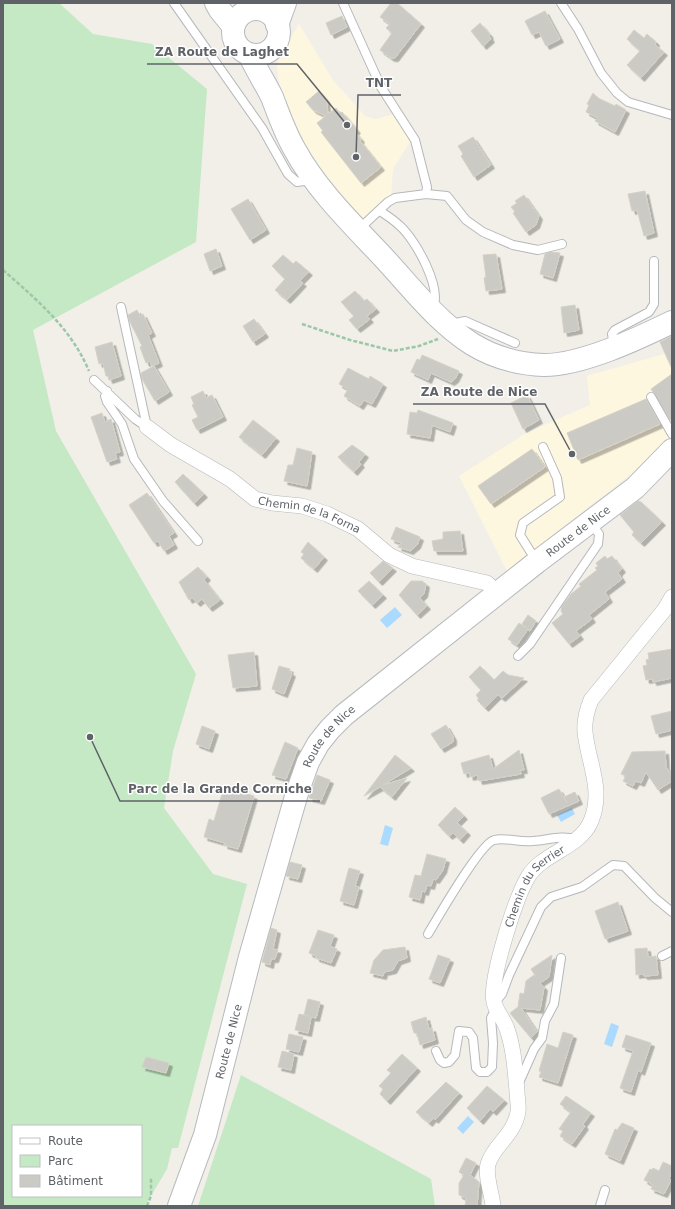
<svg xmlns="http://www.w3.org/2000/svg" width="675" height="1209" viewBox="0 0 675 1209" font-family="'DejaVu Sans',sans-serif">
<defs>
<filter id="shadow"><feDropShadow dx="3.5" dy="3.5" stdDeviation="0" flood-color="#0004"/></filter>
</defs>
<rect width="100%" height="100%" fill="#f1efe8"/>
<!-- commercial -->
<path fill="#fef7e0" d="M 299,24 L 333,80 L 365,116 L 376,119 L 394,114 L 410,142 L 393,169 L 391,196 L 388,202 L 364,224 L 325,175 L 296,131 L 280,92 L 277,65 L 283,51 Z
M 664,354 L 672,370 L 672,435 L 631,474 L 507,571 L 459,476 L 526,433 L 590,405 L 587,376 Z"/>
<!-- green -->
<path fill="#c5e8c5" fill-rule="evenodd" d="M 3,3 L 59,3 L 93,34 L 152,44 L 207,89 L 196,242 L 33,330 L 56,431 L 196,674 L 173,751 L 164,808 L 213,874 L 247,884 L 178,1148 L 172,1148 L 167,1169 L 145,1206 L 3,1206 ZM 13,1126 L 141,1126 L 141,1196 L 13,1196 Z
M 241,1075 L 431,1179 L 435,1206 L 198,1206 Z"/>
<!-- water -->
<path fill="#aadaff" d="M 395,607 L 402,615 L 387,628 L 380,620 Z
M 572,808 L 575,814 L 561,822 L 557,815 Z
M 385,825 L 393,828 L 388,846 L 380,844 Z
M 611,1023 L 619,1026 L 612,1047 L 604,1044 Z
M 468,1116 L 474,1122 L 463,1134 L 457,1128 Z"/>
<!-- building -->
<path fill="#cccac5" stroke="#d6d1c6" filter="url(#shadow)" d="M 391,3 L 397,3 L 421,24 L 395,58 L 391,58 L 380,50 L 392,33 L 386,28 L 390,24 L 380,17 Z
M 545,11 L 560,39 L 546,46 L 539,32 L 532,35 L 525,21 Z
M 342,16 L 347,27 L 331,35 L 326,23 Z
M 480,23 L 490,35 L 489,36 L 491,39 L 483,46 L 471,31 Z
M 634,30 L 644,38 L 647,34 L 656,42 L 655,45 L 664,52 L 641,78 L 627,65 L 640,51 L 627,39 Z
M 319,91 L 326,99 L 328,114 L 336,108 L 340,113 L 342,112 L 357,130 L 355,132 L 361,139 L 360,141 L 381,167 L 361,183 L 321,132 L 323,131 L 317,123 L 326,116 L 313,110 L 306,102 Z
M 593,93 L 598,98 L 615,106 L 616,104 L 626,110 L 615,132 L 595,121 L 598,118 L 586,112 L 589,105 L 587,104 Z
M 473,137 L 491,165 L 474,177 L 461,156 L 463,154 L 458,146 Z
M 645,191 L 654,233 L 644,236 L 637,210 L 632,211 L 628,194 Z
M 524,195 L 539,216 L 536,225 L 526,232 L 513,213 L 515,212 L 511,207 L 517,203 L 515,201 Z
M 248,199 L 266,230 L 250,240 L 231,209 Z
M 216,249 L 222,266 L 210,271 L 204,254 Z
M 551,252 L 560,253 L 553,278 L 540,274 L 545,254 Z
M 496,254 L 502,289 L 486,291 L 484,278 L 486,277 L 483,255 Z
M 283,255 L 293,264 L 296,261 L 309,272 L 300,281 L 303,283 L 287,300 L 275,290 L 285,279 L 272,266 Z
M 355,291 L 364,301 L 367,299 L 376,309 L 367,316 L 370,319 L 357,329 L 349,320 L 354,316 L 341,302 Z
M 575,305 L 579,330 L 564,333 L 561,307 Z
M 137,310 L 140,316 L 143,314 L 152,333 L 148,335 L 159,363 L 152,366 L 150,361 L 146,363 L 140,347 L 142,346 L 130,322 L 128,315 Z
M 254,319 L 265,334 L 253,342 L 243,326 Z
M 672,336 L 672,369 L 660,342 Z
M 112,342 L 121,376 L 109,380 L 108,376 L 106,376 L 103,363 L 99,364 L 95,347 Z
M 422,355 L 459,371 L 455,379 L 451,382 L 431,373 L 428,380 L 411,372 L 417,359 L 420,360 Z
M 154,366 L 169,392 L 155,401 L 142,379 L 141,373 Z
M 348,368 L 369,379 L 370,376 L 383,384 L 372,404 L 364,400 L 360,406 L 344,396 L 348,389 L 339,384 Z
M 672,374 L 672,419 L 670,420 L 651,389 Z
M 203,391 L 206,398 L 212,395 L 223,417 L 197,430 L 192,420 L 198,417 L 192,405 L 194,404 L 191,397 Z
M 527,395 L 539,420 L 523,429 L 511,403 Z
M 646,399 L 660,424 L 578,460 L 567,433 Z
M 418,410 L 453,423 L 450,432 L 432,425 L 430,438 L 407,434 L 410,412 L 417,413 Z
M 102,413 L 105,422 L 111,419 L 120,452 L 115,453 L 117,459 L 107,462 L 91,417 Z
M 253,420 L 276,438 L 262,455 L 239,437 Z
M 352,445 L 365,454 L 359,462 L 361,464 L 354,472 L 338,457 Z
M 297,448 L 312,452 L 307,486 L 284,481 L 288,465 L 293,465 Z
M 532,449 L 545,467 L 491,504 L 478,486 Z
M 183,474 L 204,494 L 194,503 L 175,482 Z
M 147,493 L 174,533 L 169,536 L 174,545 L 164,551 L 158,541 L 154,543 L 129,505 Z
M 638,501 L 641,502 L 662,522 L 641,543 L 632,535 L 634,532 L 620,515 Z
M 396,527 L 420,537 L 417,545 L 410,551 L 398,547 L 401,543 L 391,539 Z
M 460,531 L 463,551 L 434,551 L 432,541 L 443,539 L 443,532 Z
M 308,542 L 324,557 L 314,569 L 301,558 L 304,554 L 301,552 Z
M 605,556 L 607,559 L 612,556 L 622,569 L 618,573 L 622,579 L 605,592 L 609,599 L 589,615 L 592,619 L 576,631 L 580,636 L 569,644 L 552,623 L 563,614 L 561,611 L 562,606 L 571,594 L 581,586 L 579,584 L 597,570 L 595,568 L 598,566 L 596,563 Z
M 383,561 L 393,568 L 379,582 L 370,573 Z
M 198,567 L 207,577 L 204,580 L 220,600 L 209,608 L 202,599 L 197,603 L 192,598 L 189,600 L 179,582 Z
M 369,581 L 383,595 L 372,605 L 358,591 Z
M 411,581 L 422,581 L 426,584 L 424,594 L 420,598 L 427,606 L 417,615 L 399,595 Z
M 528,615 L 536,621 L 530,631 L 522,624 Z
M 519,623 L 528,629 L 517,645 L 508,639 Z
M 672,649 L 672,678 L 653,682 L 653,679 L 646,680 L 643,666 L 647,665 L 646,660 L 649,659 L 648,653 Z
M 254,652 L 257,686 L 233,688 L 228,655 Z
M 279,666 L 290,669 L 289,672 L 292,673 L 284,694 L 272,689 Z
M 480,666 L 494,680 L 503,671 L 508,675 L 524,678 L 502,698 L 498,695 L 485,708 L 477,700 L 479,699 L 476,695 L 481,690 L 469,677 Z
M 672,711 L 672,730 L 656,734 L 651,716 Z
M 446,725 L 453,737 L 453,742 L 441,749 L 431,734 Z
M 202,726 L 215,731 L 209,749 L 196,744 Z
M 285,742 L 298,748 L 286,779 L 272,775 Z
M 519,750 L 524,770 L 520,770 L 521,774 L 479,781 L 477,775 L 470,777 L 469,772 L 464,774 L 461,763 L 489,755 L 493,769 Z
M 665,751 L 666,767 L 672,776 L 672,781 L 658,790 L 646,772 L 641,783 L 636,781 L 633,786 L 623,781 L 626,776 L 621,774 L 632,752 Z
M 395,755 L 411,768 L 383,785 L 407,778 L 392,797 L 380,787 L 364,796 Z
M 317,775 L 330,780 L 321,801 L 309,798 Z
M 224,787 L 254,796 L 238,849 L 224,845 L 225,843 L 204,837 L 209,819 L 214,821 Z
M 559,789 L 567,803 L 564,797 L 575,792 L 579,801 L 549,814 L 541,798 Z
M 455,807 L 464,816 L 457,823 L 467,832 L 460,840 L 453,833 L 449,836 L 438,825 Z
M 427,854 L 446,859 L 443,870 L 436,880 L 433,879 L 431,886 L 427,885 L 425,892 L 422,891 L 420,900 L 409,897 L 415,875 L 421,876 Z
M 290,862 L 302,865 L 298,879 L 286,876 Z
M 349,868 L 360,871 L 355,886 L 359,887 L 354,905 L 340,901 Z
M 618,902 L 628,931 L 605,939 L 595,911 Z
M 271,928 L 277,930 L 273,949 L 278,950 L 275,959 L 271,959 L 270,965 L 262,962 Z
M 318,930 L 334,935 L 330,946 L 337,949 L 331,963 L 316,958 L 316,956 L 309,953 Z
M 405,947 L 407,958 L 398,961 L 393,970 L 384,972 L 383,976 L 370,973 L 374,960 L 383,950 Z
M 647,948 L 648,957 L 656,956 L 658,975 L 644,976 L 643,974 L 636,975 L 635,949 Z
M 438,955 L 450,959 L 440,983 L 429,979 Z
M 552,955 L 549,977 L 540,983 L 544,987 L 540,1010 L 521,1008 L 537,1032 L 531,1038 L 510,1013 L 518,1007 L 520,993 L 524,994 L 526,981 L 534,975 L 536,977 L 531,969 Z
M 308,999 L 320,1002 L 316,1018 L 311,1017 L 308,1033 L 295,1030 L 299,1014 L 309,1016 L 304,1015 Z
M 426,1017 L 429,1029 L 432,1028 L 435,1040 L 420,1045 L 417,1033 L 414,1033 L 411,1022 Z
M 563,1032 L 573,1035 L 558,1083 L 539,1077 L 541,1072 L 539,1071 L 547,1044 L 558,1048 Z
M 289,1034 L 303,1037 L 299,1052 L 286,1049 Z
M 626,1035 L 651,1043 L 641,1072 L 638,1070 L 631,1092 L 620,1088 L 633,1051 L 622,1047 Z
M 282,1051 L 294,1054 L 291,1070 L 278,1067 Z
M 402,1054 L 417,1068 L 387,1101 L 380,1094 L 383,1089 L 379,1086 L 391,1073 L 387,1070 Z
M 146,1057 L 169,1063 L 166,1073 L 142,1067 Z
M 446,1082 L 459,1093 L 435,1120 L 433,1118 L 429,1123 L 416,1112 Z
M 487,1086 L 504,1100 L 493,1112 L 490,1109 L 480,1121 L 467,1108 Z
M 566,1096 L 591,1113 L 583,1124 L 585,1126 L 572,1144 L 560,1136 L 563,1131 L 559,1129 L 571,1112 L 560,1104 Z
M 622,1123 L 634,1128 L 620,1161 L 605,1154 L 615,1129 L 617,1130 Z
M 466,1158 L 476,1163 L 470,1175 L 479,1182 L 477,1206 L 465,1206 L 466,1198 L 459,1195 L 459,1183 L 464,1175 L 459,1172 Z
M 663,1162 L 672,1166 L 672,1172 L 669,1178 L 671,1180 L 664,1194 L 651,1189 L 653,1185 L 644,1180 L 650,1169 L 652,1170 L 653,1168 L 659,1171 Z"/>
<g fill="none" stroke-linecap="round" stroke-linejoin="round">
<defs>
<path id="lane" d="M 174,3 L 262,128 L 288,174 L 297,182 L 311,180
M 343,3 L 381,87 L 415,140 L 427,187 L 426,194 L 395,198 L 388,202 L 358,230
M 561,3 L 578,29 L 601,73 L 617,93 L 628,102 L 672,115
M 426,194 L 447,196 L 466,220 L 483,232 L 513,245 L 538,250 L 562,244
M 380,211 C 386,215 394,220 400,226 C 415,239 444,290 432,309
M 121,307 L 147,427
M 452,326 L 456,323 L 465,321 L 515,343
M 614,347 L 612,334 L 615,330 L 649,312 L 654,304 L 654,261
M 94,380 L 135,419 L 147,427
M 107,391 L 105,396 L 107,402 L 122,424 L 134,459 L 163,501 L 198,541
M 651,397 L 672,434
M 537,562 L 520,535 L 523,523 L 560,497 L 557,478 L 543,447
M 518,656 L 530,644 L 598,544 L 599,534 L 590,522
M 428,934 C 437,919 480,844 494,840 C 507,837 520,843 533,841 C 548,840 561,835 575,839
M 662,956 L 672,951
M 495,1002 L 502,994 L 509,975 L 541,907 L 551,897 L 582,887 L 613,865 L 624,866 L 655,898 L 672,912
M 436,1051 L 440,1060 L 444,1063 L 449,1062 L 455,1055 L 459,1031 L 469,1032 L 473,1038 L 476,1068 L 480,1072 L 487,1072 L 492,1067 L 493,1043 L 491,1018 L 496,1008
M 518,1085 L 534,1049 L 542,1038 L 545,1021 L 554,1004 L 561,958
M 600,1206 L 605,1190"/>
<g id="street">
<path id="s1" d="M 147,427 L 171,445 L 230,479 L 255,499 L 272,503 L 302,506 L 327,514 L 358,529 L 389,555 L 412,566 L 487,583 L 498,594"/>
<path id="s2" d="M 493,1206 C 492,1194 485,1176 488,1164 C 494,1145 514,1135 518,1112 C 519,1106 517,1098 517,1091 C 515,1070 514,1049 507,1029 C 504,1019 496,1012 494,1002 C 489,980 516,897 528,877 C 542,853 580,848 591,821 C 604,790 588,762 585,732 C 584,721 587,710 591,700 L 665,609 L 672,597"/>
</g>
<g id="secondary">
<path d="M 216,3 L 220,10 L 233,26"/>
<circle cx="256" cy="32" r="23"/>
<path d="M 277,25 L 285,3"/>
<path d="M 249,54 C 256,69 265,83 272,97 C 279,115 285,133 295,150 C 316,189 353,225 383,257 C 411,287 437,322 472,344 C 493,357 518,364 544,365 C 582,365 637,339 672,322"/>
<path id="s3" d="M 179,1206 L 205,1135 L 250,957 L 297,793 L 308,762 L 318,744 L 330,729 L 344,715 L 537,562 L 635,488 L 672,450"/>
</g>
</defs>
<!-- lane casing -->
<use href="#lane" stroke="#b5b8bc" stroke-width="10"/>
<!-- street casing -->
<use href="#street" stroke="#b5b8bc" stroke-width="16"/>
<!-- secondary casing -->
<use href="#secondary" stroke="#b6babf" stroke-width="24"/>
<!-- path -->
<path stroke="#9cc7a9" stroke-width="2.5" stroke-dasharray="4 2" stroke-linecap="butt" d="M 3,270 C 37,300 71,328 89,371
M 302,324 L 350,340 L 393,351 L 419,346 L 438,339
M 147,1206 L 151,1196 L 151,1177"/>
<!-- lane -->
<use href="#lane" stroke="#fff" stroke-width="8"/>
<!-- street -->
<use href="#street" stroke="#fff" stroke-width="15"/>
<!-- secondary -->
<use href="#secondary" stroke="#fff" stroke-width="22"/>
</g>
<g text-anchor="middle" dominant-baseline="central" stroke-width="3" stroke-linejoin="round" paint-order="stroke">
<!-- street labels -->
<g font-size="11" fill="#5f6368" stroke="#fff">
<text stroke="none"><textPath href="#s1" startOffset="187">Chemin de la Forna</textPath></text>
<text stroke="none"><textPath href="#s3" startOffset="820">Route de Nice</textPath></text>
<text stroke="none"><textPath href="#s3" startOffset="496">Route de Nice</textPath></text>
<text stroke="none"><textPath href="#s2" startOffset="344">Chemin du Serrier</textPath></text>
<text stroke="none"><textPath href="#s3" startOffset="172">Route de Nice</textPath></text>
</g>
</g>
<!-- callouts -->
<path fill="none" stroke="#5f6368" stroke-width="1.5" d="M347 125L297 64H147M356 157L358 95H401M572 454L545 404H413M90 737L120 801H320"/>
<g fill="#5f6368" stroke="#fff" stroke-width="1.5">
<circle cx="347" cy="125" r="4"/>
<circle cx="356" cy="157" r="4"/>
<circle cx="572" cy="454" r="4"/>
<circle cx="90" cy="737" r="4"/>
</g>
<g font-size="12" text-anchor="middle" font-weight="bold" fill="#5f6368" stroke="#fff" stroke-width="3" stroke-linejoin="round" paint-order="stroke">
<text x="222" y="56">ZA Route de Laghet</text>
<text x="379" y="87">TNT</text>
<text x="479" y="396">ZA Route de Nice</text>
<text x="220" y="793">Parc de la Grande Corniche</text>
</g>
<!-- border -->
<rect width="675" height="1209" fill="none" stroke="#5f6368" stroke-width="8"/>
<!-- legend -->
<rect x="12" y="1125" width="130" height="72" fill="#ffffff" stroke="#bfc1c3"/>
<rect x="20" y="1138" width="20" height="6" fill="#ffffff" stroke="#bfc1c3"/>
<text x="48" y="1145" font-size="12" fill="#5f6368">Route</text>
<rect x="20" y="1155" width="20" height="12" fill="#c5e8c5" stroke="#bfc1c3"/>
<text x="48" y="1165" font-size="12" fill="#5f6368">Parc</text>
<rect x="20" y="1175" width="20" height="12" fill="#cccac5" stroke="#bfc1c3"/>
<text x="48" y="1185" font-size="12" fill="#5f6368">Bâtiment</text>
</svg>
